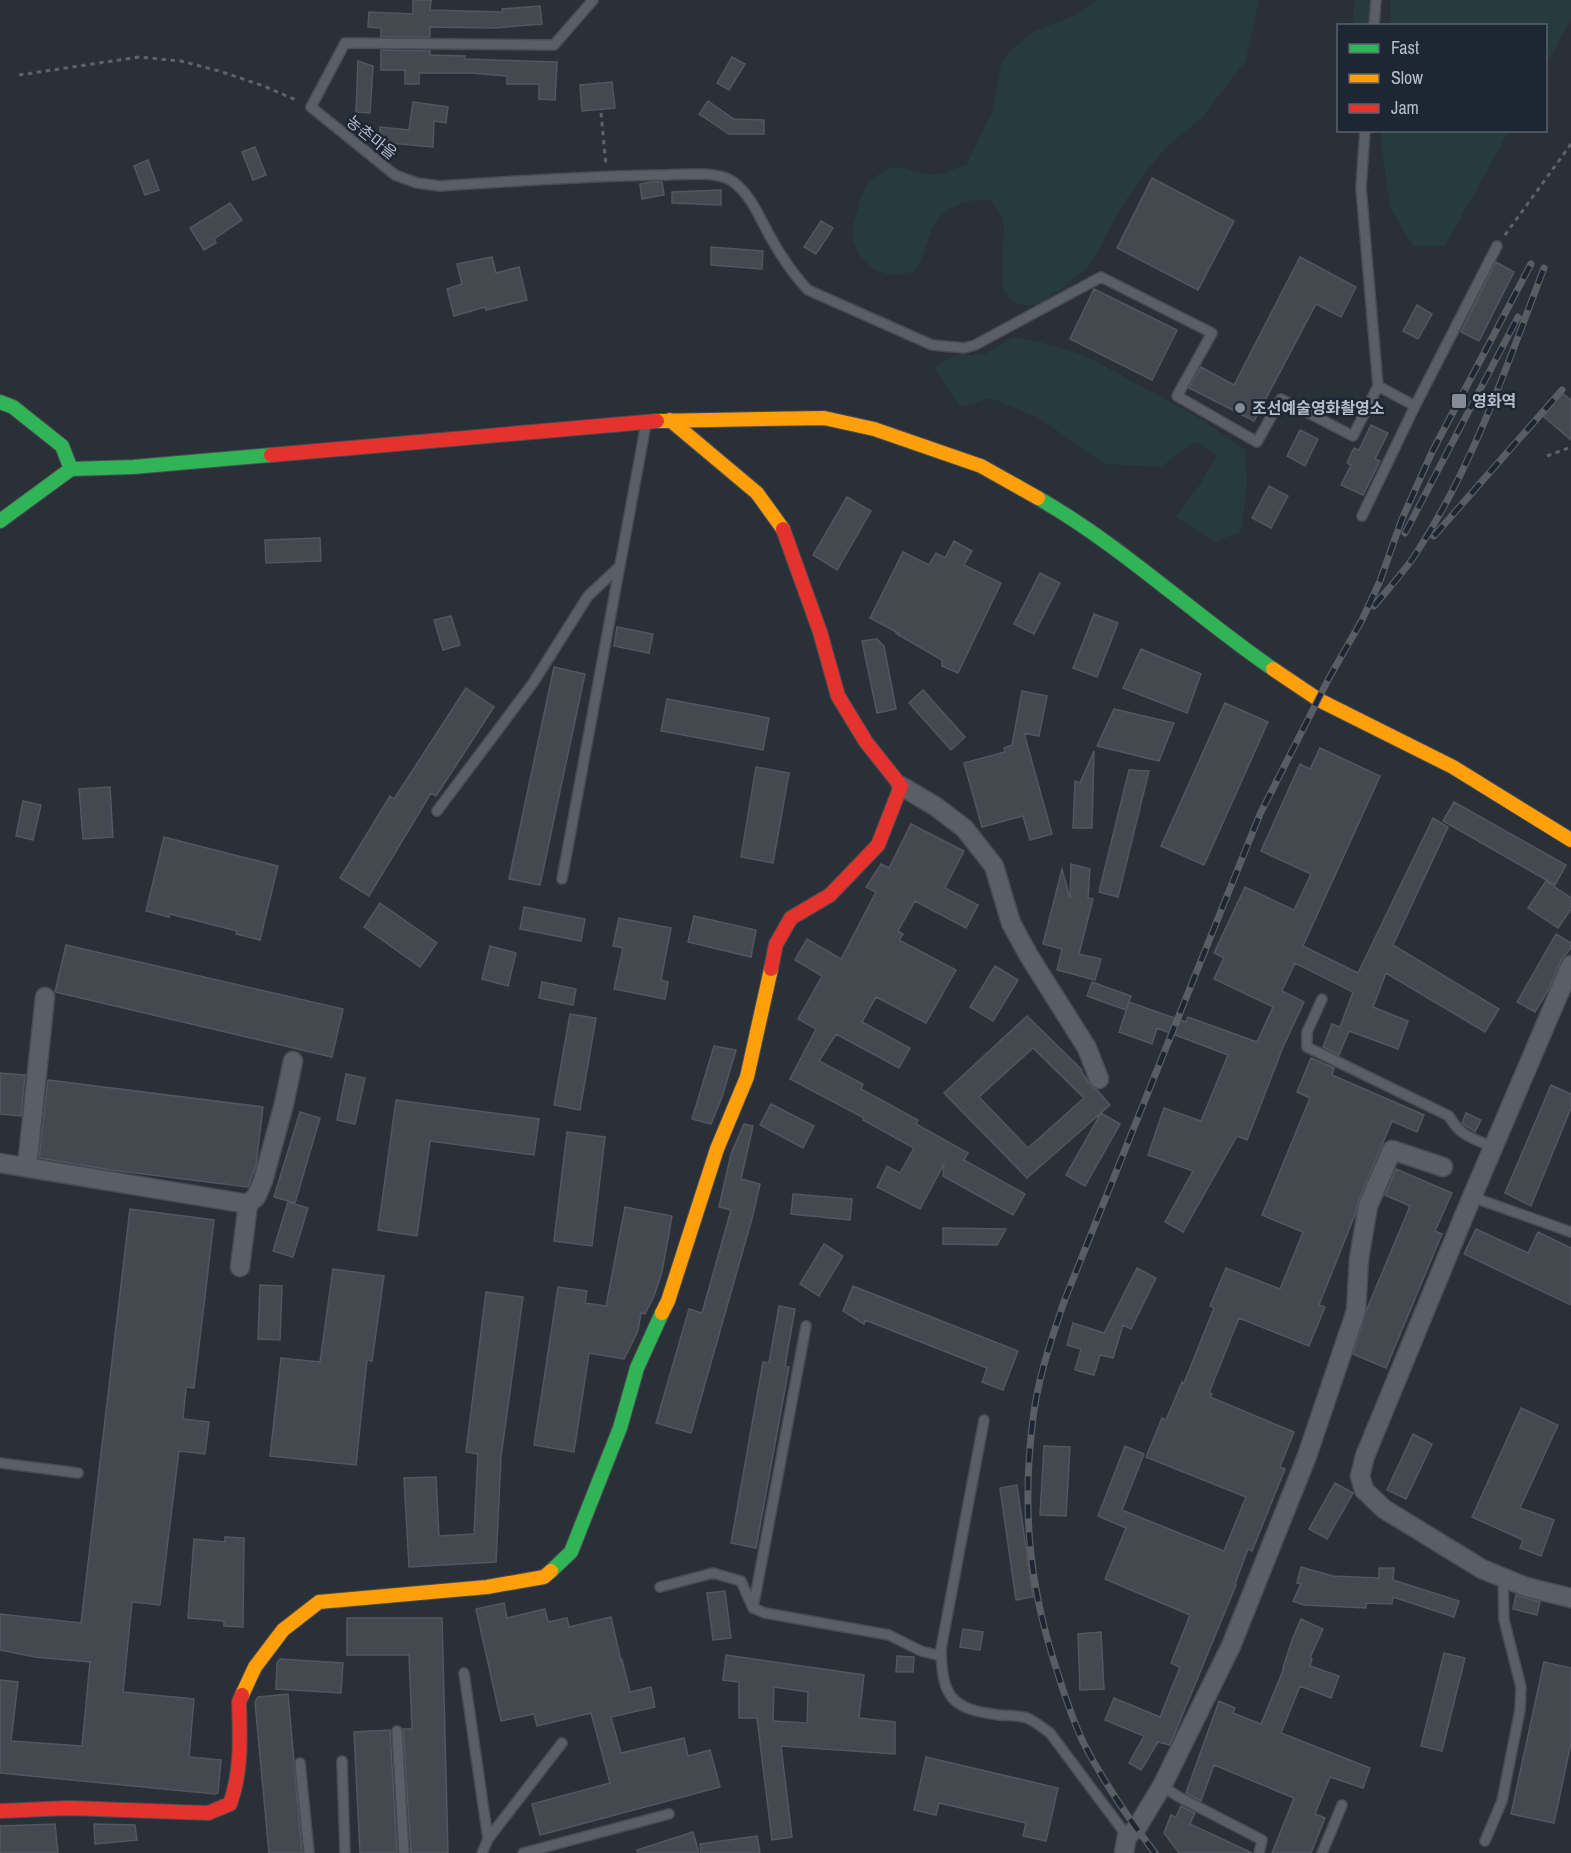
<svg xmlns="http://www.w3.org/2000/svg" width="1571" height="1853" viewBox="0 0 1571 1853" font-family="'Archivo Narrow','Noto Sans KR',sans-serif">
<rect width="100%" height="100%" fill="#2a3038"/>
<!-- green -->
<path fill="#273a3e" d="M 1097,0 L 1259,0 L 1246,60 L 1201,119 L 1167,146 L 1149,168 L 1123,204 L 1095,256 L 1086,268 L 1041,305 L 1026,305 L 1012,302 L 1003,289 L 1002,259 L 1004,228 L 1000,213 L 991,201 C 978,199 972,200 960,204 C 926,216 931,245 915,271 C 907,273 897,276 888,274 C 869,271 852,250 852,231 C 853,224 856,216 858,209 C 861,196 864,185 875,177 C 898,158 910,173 932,175 C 942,176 957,167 967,164 L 993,110 L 1001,65 L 1009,53 L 1032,32 L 1073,16 Z
M 1354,0 L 1372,0 L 1371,25 L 1353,26 Z
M 1391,0 L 1571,0 L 1571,18 L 1546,65 L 1546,26 L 1390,25 Z
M 1382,131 L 1509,131 L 1445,246 L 1413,246 L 1390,208 L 1381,141 Z
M 1013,337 L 1040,342 L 1084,355 L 1199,418 L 1245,450 L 1247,483 L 1241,531 L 1216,542 L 1176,517 L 1199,486 L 1217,455 L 1195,442 L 1161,467 L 1105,464 L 1039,418 L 990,398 L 960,407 L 934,368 L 955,355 L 983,355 Z"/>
<!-- building -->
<path fill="#444950" stroke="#52575f" stroke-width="1.5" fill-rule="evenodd" d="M 413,0 L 431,0 L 430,10 L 503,12 L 502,9 L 540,6 L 542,24 L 494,28 L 430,27 L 430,37 L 381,37 L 381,28 L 368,27 L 369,12 L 413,14 Z
M 381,50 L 430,51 L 430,55 L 465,56 L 465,59 L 557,62 L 555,100 L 539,99 L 539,84 L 507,84 L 507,76 L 471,73 L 419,73 L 419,84 L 405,84 L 405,70 L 381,70 Z
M 732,57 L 745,64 L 729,90 L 717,83 Z
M 358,61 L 373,66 L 370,113 L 356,112 Z
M 612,82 L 615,108 L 582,111 L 580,85 Z
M 708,101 L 734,119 L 764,120 L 764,134 L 729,134 L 699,114 Z
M 413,102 L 448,107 L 446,123 L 434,121 L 433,147 L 379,142 L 380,127 L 409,130 Z
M 255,147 L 266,175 L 253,180 L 242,152 Z
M 148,160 L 159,190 L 145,195 L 134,166 Z
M 1152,178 L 1234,221 L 1198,290 L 1117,248 Z
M 651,182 L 662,182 L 664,195 L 642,199 L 640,184 Z
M 721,190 L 721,205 L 672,203 L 672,192 Z
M 230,203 L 242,220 L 214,239 L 216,243 L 204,250 L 190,228 Z
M 821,221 L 833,228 L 816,254 L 804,247 Z
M 711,247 L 763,251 L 762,269 L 711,265 Z
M 492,257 L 496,273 L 519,267 L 527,300 L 486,310 L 485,307 L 454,316 L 447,289 L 462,284 L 457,264 Z
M 1300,257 L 1356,287 L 1341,317 L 1316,304 L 1254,421 L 1189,388 L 1201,367 L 1234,385 Z
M 1496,262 L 1514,272 L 1479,341 L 1461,332 Z
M 1094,289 L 1177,330 L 1152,380 L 1070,339 Z
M 1417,305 L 1432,314 L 1418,339 L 1403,331 Z
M 1562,393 L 1571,400 L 1571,440 L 1543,416 Z
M 1371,425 L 1388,433 L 1375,459 L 1380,461 L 1363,495 L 1341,485 L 1351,465 L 1347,463 L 1354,448 L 1359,450 Z
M 1300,430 L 1318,439 L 1305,466 L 1287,456 Z
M 1269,486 L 1288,496 L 1271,528 L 1252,518 Z
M 847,497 L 871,511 L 837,570 L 813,555 Z
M 320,538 L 321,561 L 266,563 L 265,540 Z
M 954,541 L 972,551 L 964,565 L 1001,583 L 958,673 L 942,666 L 942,660 L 897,634 L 900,634 L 870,618 L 903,552 L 929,565 L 936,553 L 945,558 Z
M 1040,573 L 1060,583 L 1034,634 L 1014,624 Z
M 1094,614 L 1118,623 L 1097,677 L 1073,668 Z
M 451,616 L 460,645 L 443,650 L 434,620 Z
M 617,627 L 653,634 L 649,653 L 614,646 Z
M 877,639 L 884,646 L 896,709 L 877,713 L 862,641 Z
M 1141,649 L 1201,674 L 1187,713 L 1123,688 Z
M 554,667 L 585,674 L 540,885 L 509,879 Z
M 466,688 L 494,707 L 436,796 L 431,793 L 369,896 L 340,878 L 390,796 L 394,799 Z
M 923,690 L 965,737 L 951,750 L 909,703 Z
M 1022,691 L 1047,696 L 1039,736 L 1024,733 L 1052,834 L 1030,840 L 1023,816 L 982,827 L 964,763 L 1005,752 L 1004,748 L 1012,745 Z
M 667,699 L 769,718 L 763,750 L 661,731 Z
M 1225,703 L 1268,722 L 1204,865 L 1161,846 Z
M 1114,709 L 1174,723 L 1159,761 L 1097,746 Z
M 1320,748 L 1380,776 L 1303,946 L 1358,973 L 1433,818 L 1448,827 L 1393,945 L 1499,1009 L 1485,1032 L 1386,973 L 1373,1007 L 1408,1021 L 1398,1049 L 1349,1031 L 1339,1055 L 1323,1047 L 1332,1024 L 1340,1027 L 1353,992 L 1295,963 L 1282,991 L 1304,1002 L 1283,1047 L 1247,1140 L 1237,1136 L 1183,1232 L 1165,1222 L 1193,1171 L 1148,1155 L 1164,1108 L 1201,1121 L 1228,1055 L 1157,1028 L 1152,1044 L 1119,1032 L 1129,1002 L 1186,1022 L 1188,1017 L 1257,1042 L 1273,1007 L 1214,979 L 1224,958 L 1214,953 L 1245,887 L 1294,910 L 1311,874 L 1261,851 L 1300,764 L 1310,769 Z
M 1094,751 L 1092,828 L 1073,828 L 1075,781 L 1080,783 Z
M 756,767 L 789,773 L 773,863 L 741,857 Z
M 1129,770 L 1149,771 L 1118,897 L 1099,892 Z
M 110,787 L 113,837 L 83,839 L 79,789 Z
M 23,801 L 41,805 L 33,840 L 16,836 Z
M 1454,802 L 1566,865 L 1555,885 L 1443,821 Z
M 911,824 L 964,851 L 945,888 L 978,905 L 966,928 L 915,901 L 898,931 L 903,934 L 899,940 L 956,970 L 926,1023 L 876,997 L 862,1022 L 910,1048 L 899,1068 L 836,1034 L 819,1061 L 863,1084 L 861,1089 L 918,1120 L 916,1124 L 968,1153 L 964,1160 L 1025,1194 L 1013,1215 L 943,1176 L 944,1164 L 920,1209 L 877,1187 L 887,1166 L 900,1173 L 914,1148 L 863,1120 L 864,1118 L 790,1079 L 816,1029 L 798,1019 L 822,976 L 795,960 L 807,939 L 841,959 L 876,892 L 866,887 L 881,864 L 889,868 Z
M 164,837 L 278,866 L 260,940 L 236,934 L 237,931 L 170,914 L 169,917 L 146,911 Z
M 1071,864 L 1090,869 L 1088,898 L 1093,899 L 1079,954 L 1101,959 L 1095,980 L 1057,970 L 1062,949 L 1043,944 L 1062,869 L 1070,898 Z
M 1546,881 L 1571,898 L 1571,909 L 1558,928 L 1528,908 Z
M 380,903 L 437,943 L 420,967 L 364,927 Z
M 524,907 L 585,919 L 581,941 L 520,929 Z
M 694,916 L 756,930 L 751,957 L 688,942 Z
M 619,918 L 671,928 L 661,980 L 668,982 L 665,999 L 614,989 L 623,948 L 613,946 Z
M 1556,934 L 1571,943 L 1571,948 L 1561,960 L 1550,987 L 1535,1012 L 1517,1002 Z
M 66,945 L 343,1009 L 332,1057 L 55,992 Z
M 490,946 L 516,953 L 508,986 L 482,979 Z
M 995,966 L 1018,980 L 993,1021 L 970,1007 Z
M 542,982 L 576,989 L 573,1005 L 539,998 Z
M 1092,982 L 1131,996 L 1126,1010 L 1087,996 Z
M 570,1014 L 596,1018 L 580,1110 L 554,1105 Z
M 1027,1016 L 1082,1070 L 1081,1071 L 1092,1087 L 1097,1090 L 1110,1105 L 1027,1178 L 944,1093 ZM 1033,1048 L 1084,1098 L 1028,1148 L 979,1097 Z
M 714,1046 L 736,1050 L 722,1097 L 711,1124 L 692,1119 Z
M 1311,1058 L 1334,1068 L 1332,1075 L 1424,1115 L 1417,1132 L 1392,1121 L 1358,1202 L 1356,1212 L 1319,1305 L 1325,1307 L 1309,1346 L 1239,1318 L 1209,1393 L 1212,1394 L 1210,1397 L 1294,1432 L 1280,1467 L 1285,1469 L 1252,1551 L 1248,1549 L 1235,1584 L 1236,1585 L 1170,1745 L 1158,1742 L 1141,1770 L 1129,1763 L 1144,1736 L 1105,1720 L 1114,1698 L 1160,1717 L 1180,1667 L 1171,1663 L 1190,1615 L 1105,1579 L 1126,1528 L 1098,1516 L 1125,1446 L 1144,1454 L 1122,1510 L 1224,1551 L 1246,1497 L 1146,1457 L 1162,1418 L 1166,1420 L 1182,1382 L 1184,1383 L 1214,1308 L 1210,1306 L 1226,1268 L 1280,1289 L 1303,1232 L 1262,1215 L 1310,1098 L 1297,1092 Z
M 0,1073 L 25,1075 L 21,1116 L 0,1114 Z
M 346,1074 L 365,1078 L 355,1124 L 337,1120 Z
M 48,1080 L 263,1107 L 256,1165 L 248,1187 L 111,1170 L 39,1158 Z
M 1551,1085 L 1571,1094 L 1571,1108 L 1531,1206 L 1505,1193 Z
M 396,1100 L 539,1119 L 534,1155 L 430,1141 L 417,1236 L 378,1230 Z
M 771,1104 L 814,1126 L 803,1148 L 760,1125 Z
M 300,1112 L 320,1118 L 295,1203 L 274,1197 Z
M 1101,1113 L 1120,1124 L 1085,1186 L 1066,1175 Z
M 1466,1113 L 1481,1120 L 1475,1132 L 1462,1123 Z
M 744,1124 L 753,1126 L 741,1179 L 760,1184 L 753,1215 L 691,1433 L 656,1423 L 689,1309 L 702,1313 L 731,1210 L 719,1207 L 731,1154 Z
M 567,1132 L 605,1137 L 592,1246 L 554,1241 Z
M 1396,1169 L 1452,1193 L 1435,1231 L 1442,1234 L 1386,1368 L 1353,1354 L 1367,1309 L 1410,1206 L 1385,1195 Z
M 793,1194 L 852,1199 L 850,1220 L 791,1214 Z
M 288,1202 L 308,1208 L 293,1257 L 273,1251 Z
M 625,1207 L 672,1216 L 662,1272 L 654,1296 L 645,1314 L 641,1313 L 638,1331 L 624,1359 L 589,1353 L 574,1452 L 534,1445 L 558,1287 L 587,1291 L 585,1303 L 606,1306 Z
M 130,1209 L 214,1220 L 194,1388 L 186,1387 L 183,1419 L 209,1422 L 205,1454 L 179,1451 L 160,1605 L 132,1602 L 123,1692 L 194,1699 L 189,1757 L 221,1760 L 218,1793 L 215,1794 L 0,1773 L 0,1680 L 18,1682 L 11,1741 L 82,1746 L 90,1662 L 35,1657 L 0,1650 L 0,1614 L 81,1623 Z
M 943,1228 L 1006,1229 L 997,1245 L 943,1244 Z
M 1476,1229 L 1528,1253 L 1538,1232 L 1571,1248 L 1571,1305 L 1464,1254 Z
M 824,1244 L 843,1256 L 819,1296 L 800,1284 Z
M 1137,1268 L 1156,1278 L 1131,1329 L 1123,1325 L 1113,1358 L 1100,1355 L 1094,1375 L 1075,1370 L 1081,1349 L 1067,1345 L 1073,1323 L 1104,1333 Z
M 333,1269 L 384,1276 L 372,1361 L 367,1360 L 356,1465 L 270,1456 L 281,1358 L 320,1362 Z
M 260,1285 L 282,1286 L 280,1340 L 258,1339 Z
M 853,1286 L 1018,1351 L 1003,1390 L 982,1382 L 987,1368 L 865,1320 L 864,1324 L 843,1311 Z
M 486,1292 L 523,1297 L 501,1457 L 496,1562 L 409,1567 L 404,1478 L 436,1477 L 439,1536 L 474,1534 L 478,1454 L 466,1452 Z
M 779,1306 L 795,1309 L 785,1366 L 789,1367 L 756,1548 L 731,1543 L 763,1362 L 769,1363 Z
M 1521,1408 L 1558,1425 L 1520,1508 L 1554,1520 L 1541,1556 L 1520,1548 L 1523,1540 L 1472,1517 Z
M 1413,1434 L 1432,1444 L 1406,1499 L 1387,1490 Z
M 1044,1446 L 1070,1447 L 1066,1516 L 1040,1515 Z
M 1335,1483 L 1353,1493 L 1327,1539 L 1309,1529 Z
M 1017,1485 L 1033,1597 L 1016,1600 L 1000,1488 Z
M 225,1537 L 244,1538 L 243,1627 L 224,1626 L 224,1621 L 188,1618 L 194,1539 L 225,1542 Z
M 1301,1567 L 1333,1576 L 1379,1578 L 1379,1568 L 1394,1568 L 1393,1580 L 1459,1601 L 1454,1617 L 1393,1597 L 1392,1604 L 1366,1603 L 1366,1608 L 1304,1605 L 1293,1601 L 1301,1584 L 1297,1583 Z
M 725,1591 L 731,1638 L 713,1640 L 707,1593 Z
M 1516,1595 L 1540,1602 L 1537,1615 L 1513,1609 Z
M 504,1603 L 507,1618 L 545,1609 L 548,1622 L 567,1618 L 569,1627 L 611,1617 L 621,1661 L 622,1660 L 630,1692 L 651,1687 L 655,1707 L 611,1717 L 621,1753 L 684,1738 L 688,1756 L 710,1750 L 720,1787 L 540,1835 L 532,1804 L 610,1783 L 591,1713 L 537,1726 L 534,1714 L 501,1721 L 476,1609 Z
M 347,1618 L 442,1618 L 448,1853 L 411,1853 L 403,1729 L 412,1729 L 409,1655 L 347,1655 Z
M 1301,1619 L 1323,1629 L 1310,1658 L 1312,1659 L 1310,1666 L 1339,1676 L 1331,1698 L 1300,1686 L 1281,1733 L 1370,1768 L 1363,1788 L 1330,1777 L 1315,1814 L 1325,1818 L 1311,1853 L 1272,1853 L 1294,1798 L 1214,1765 L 1201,1801 L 1186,1793 L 1219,1701 L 1235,1708 L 1233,1713 L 1261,1724 L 1284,1668 L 1283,1668 L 1292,1640 Z
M 963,1629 L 983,1632 L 980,1650 L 960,1647 Z
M 1101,1632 L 1104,1689 L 1080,1690 L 1078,1634 Z
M 1444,1653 L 1465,1658 L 1442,1751 L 1421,1746 Z
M 726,1655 L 864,1675 L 859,1718 L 895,1722 L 895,1754 L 781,1746 L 792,1837 L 772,1840 L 757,1718 L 739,1718 L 739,1682 L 723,1680 ZM 774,1687 L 808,1692 L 807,1723 L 773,1721 Z
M 897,1656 L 914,1657 L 913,1672 L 896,1672 Z
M 280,1659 L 343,1663 L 341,1693 L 276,1689 L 277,1663 Z
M 1544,1662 L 1571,1668 L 1571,1743 L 1554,1823 L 1511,1814 Z
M 288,1694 L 302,1853 L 269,1853 L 255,1702 L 258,1697 Z
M 390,1730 L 397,1853 L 360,1853 L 354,1732 Z
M 926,1757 L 1058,1788 L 1046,1841 L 1023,1836 L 1026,1823 L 939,1803 L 936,1815 L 914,1810 Z
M 1181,1806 L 1195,1813 L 1190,1824 L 1252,1853 L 1179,1853 L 1164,1833 L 1171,1815 L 1176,1817 Z
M 55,1824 L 58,1853 L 0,1853 L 0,1826 Z
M 94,1824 L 135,1825 L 137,1840 L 95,1844 Z
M 693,1832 L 699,1853 L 638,1853 L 637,1850 Z
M 757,1836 L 760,1853 L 701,1853 L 700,1844 Z"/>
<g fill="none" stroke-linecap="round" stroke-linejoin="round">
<defs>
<path id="lane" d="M 593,0 L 554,45 L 345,43 L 311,107 L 395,175 L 417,183 L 440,186 C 514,181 587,176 660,175 C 680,175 716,170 732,181 C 751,194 760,219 771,238 C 781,256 793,274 808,290 L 932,345 L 964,348 L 975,345 L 1101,277 L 1212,333 L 1177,396 L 1257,442 L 1281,399 L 1353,436 L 1378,386 L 1361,188 L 1365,130
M 1374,26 L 1376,0
M 1378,386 L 1415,406
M 1362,516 L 1415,406 L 1497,246
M 437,811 L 533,683 L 588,596 L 619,567
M 562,879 L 646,424
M 1322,999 L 1307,1032 L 1307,1047 L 1449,1116 C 1460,1136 1472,1138 1493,1147
M 1472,1197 L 1571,1232
M 984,1420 L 941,1649 C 942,1697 951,1709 999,1715 C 1008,1716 1019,1715 1027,1718 C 1036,1722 1043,1728 1050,1733 L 1127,1836
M 0,1463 L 78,1473
M 660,1587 L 713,1573 L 741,1581 L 753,1608 L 765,1613 L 889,1635 L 921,1651 L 941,1656
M 753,1608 L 806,1326
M 464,1673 L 488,1839 L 482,1853
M 397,1731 L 404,1853
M 342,1761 L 345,1853
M 300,1763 L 309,1853
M 1162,1786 L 1179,1797 L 1262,1840 L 1259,1853
M 488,1839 L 562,1743
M 1485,1841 L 1502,1801 L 1520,1710 L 1521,1687 L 1504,1620 L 1503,1578
M 523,1853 L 669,1814
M 1322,1853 L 1342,1805"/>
<path id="street" d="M 901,786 L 935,806 L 964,828 L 994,866 L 1011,923 L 1029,956 L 1087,1048 L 1099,1079
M 1571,965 L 1466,1211 L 1365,1456 L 1360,1476 L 1364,1490 L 1384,1509 L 1482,1569 L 1526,1587 L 1571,1598
M 0,1163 L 248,1204 L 256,1197 L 263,1181 L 284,1104 L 293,1061
M 27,1167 L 45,997
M 240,1267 L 248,1204
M 1124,1853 L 1127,1836 L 1136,1829 L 1162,1786 L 1231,1646 L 1307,1456 L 1356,1311 L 1359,1259 L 1368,1206 L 1392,1150 L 1443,1167"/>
<path id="fast" d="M 0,402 L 13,407 L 62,446 L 71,469 L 133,467 L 271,455
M 1038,498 C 1122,546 1193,614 1273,669
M 0,521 L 71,469
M 551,1571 L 571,1552 L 620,1428 L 637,1368 L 662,1313"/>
<path id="slow" d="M 670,420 L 757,493 L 783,529
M 657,421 L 824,418 L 874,429 L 981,466 L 1038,498
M 1273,669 L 1319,700 L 1453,767 L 1571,840
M 662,1313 L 668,1301 L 717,1149 L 747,1077 L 771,969
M 242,1695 L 255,1667 L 283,1630 L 319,1602 L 487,1587 L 544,1577 L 551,1571"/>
<path id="jam" d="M 271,455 L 657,421
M 771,969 L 776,944 L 791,918 L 830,895 L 878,845 L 901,786 L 866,742 L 838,696 L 820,632 L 783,529
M 0,1811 L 69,1808 L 208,1813 L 230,1804 C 242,1771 240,1737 239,1702 L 242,1695"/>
</defs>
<!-- lane casing -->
<use href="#lane" stroke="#484c53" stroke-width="12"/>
<!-- street casing -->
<use href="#street" stroke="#484c53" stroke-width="21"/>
<!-- fast casing -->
<use href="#fast" stroke="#484c53" stroke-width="16"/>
<!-- slow casing -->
<use href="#slow" stroke="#484c53" stroke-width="16"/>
<!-- jam casing -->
<use href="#jam" stroke="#484c53" stroke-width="16"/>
<!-- path -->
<path stroke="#5d636a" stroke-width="3" stroke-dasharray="4.5 4.5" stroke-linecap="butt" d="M 19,75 L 139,57 L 181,61 L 219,71 L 264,86 L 298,101
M 601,113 L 606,165
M 1505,235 L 1571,144
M 1547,456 L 1571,447"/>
<!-- lane -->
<use href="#lane" stroke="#5a5e66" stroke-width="9"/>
<!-- street -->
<use href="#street" stroke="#5a5e66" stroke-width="18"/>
<!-- fast -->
<use href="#fast" stroke="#30b455" stroke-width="14"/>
<!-- slow -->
<use href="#slow" stroke="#ff9f0a" stroke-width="14"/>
<!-- jam -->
<use href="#jam" stroke="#e5322d" stroke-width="14"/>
<defs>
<path id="rail" d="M 1405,533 L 1518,317
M 1434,536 L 1562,390
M 1374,606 C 1388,589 1405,571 1417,552 C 1474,464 1507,365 1544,268
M 1155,1853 C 1128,1818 1103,1781 1083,1742 C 1073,1720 1065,1697 1058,1674 C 1030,1590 1022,1515 1032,1427 C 1036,1383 1051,1340 1065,1299 L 1260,814 L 1329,678 L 1362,620 L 1380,581 L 1402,519 L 1432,452 L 1531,264"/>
</defs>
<!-- rail casing -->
<use href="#rail" stroke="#595d64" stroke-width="7"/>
<!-- rail -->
<use href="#rail" stroke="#1d2633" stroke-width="4.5" stroke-dasharray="14" stroke-linecap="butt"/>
</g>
<!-- markers -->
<g fill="#848b96" stroke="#1d2633" stroke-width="2">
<rect x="1451" y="393" width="16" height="16" rx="3"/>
<circle cx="1240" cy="408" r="6"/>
</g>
<g text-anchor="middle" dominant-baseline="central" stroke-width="5" stroke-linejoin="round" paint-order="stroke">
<!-- street labels -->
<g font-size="16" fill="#b4bcc9" stroke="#1d2633">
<text transform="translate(372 137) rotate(39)">농촌마을</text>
</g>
<!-- poi labels -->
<g font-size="16" font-weight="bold" fill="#b4bcc9" stroke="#1d2633" text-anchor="start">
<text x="1472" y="401">영화역</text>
<text x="1252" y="408">조선예술영화촬영소</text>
</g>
</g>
<!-- legend -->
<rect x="1337" y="24" width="210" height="108" fill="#1d2633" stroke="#59626f" stroke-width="1.5"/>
<rect x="1349" y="44" width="30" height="9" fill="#30b455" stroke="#59626f" stroke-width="1.5"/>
<text x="1391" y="54" font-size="18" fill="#b4bcc9">Fast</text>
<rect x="1349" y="74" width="30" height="9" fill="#ff9f0a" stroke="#59626f" stroke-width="1.5"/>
<text x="1391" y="84" font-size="18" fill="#b4bcc9">Slow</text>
<rect x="1349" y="104" width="30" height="9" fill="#e5322d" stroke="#59626f" stroke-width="1.5"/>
<text x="1391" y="114" font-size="18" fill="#b4bcc9">Jam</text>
</svg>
